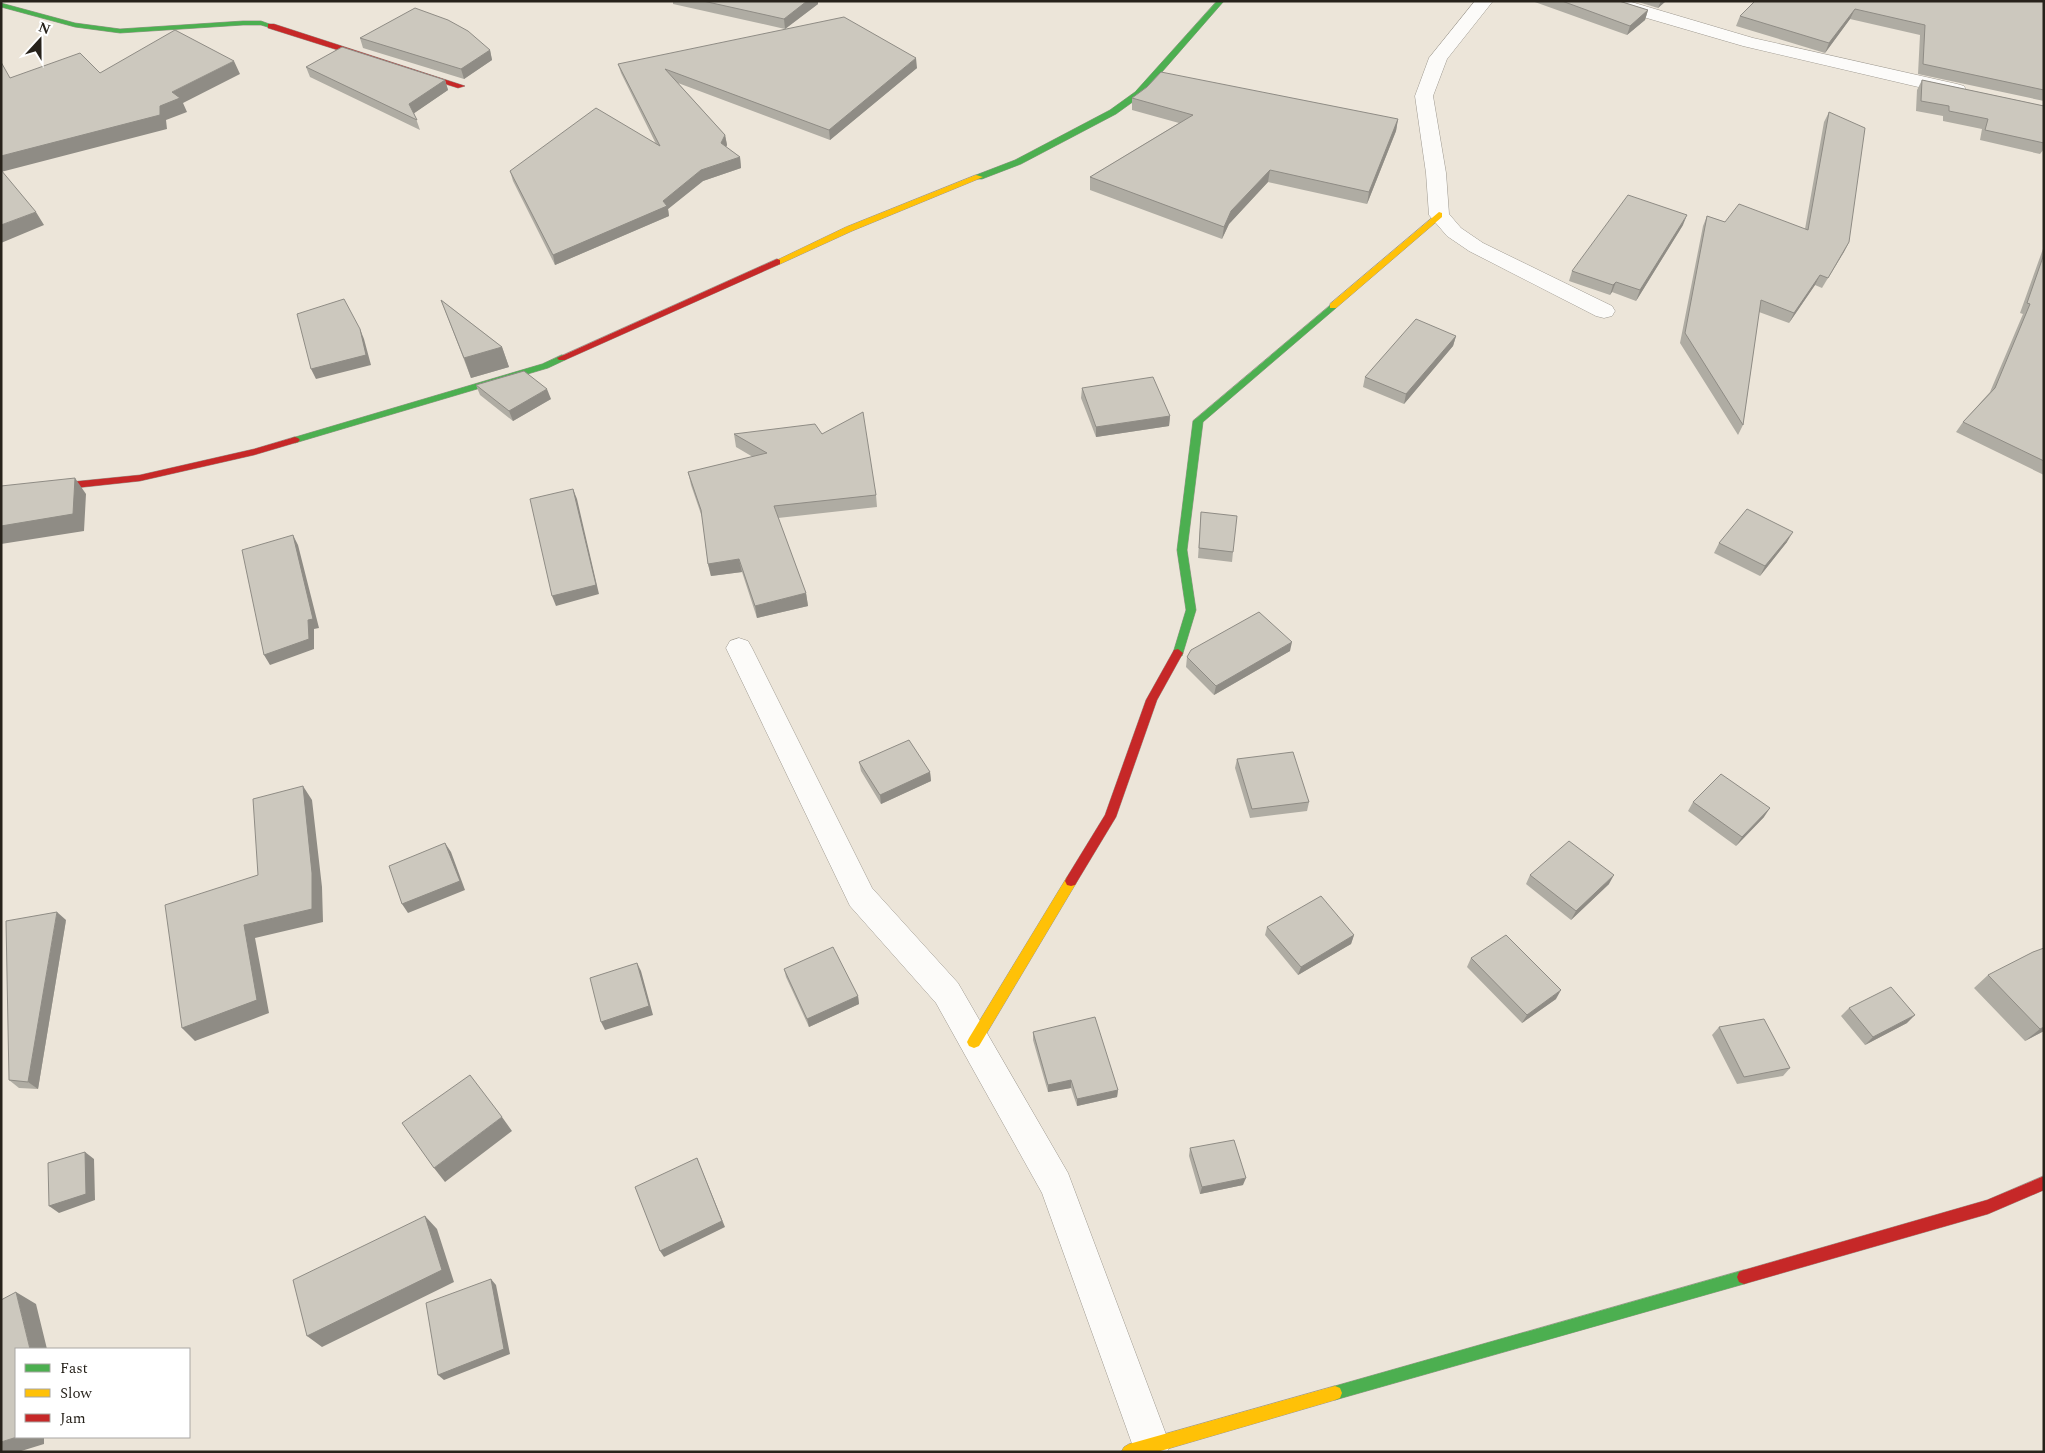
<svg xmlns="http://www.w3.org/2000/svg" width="2045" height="1453" viewBox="0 0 2045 1453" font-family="Spectral,serif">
<rect width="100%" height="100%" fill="#ece5d9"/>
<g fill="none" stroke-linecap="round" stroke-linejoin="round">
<defs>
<path id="street" d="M 1475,1 L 1493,1 L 1447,59 L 1433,96 L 1446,173 L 1449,214 L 1461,228 L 1483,243 L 1612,306 L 1615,311 L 1612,316 L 1604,318 L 1596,316 L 1469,251 L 1447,236 L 1429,215 L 1426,173 L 1415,96 L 1429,58 Z
M 1599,1 L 1628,1 L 1753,38 L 1957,84 L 1964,86 L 1966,90 L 1964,94 L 1957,96 L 1743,46 L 1602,5 Z
M 739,638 L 748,641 L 752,648 L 872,888 L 958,983 L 1068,1173 L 1170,1445 L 1167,1452 L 1135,1452 L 1042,1193 L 936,1003 L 850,906 L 726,648 L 730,641 Z"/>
<path id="fast" d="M 1217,1 L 1224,1 L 1141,96 L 1116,114 L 1021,164 L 982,179 L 976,179 L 976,175 L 1015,160 L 1110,110 L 1135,92 Z
M 1,3 L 75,23 L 120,29 L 243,21 L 261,21 L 275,26 L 271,28 L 261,25 L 243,25 L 120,33 L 75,27 L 1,7 Z
M 1333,303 L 1336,304 L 1336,308 L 1203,422 L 1187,550 L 1196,610 L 1183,653 L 1182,656 L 1174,656 L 1173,653 L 1186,610 L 1177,550 L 1193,421 Z
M 562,355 L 567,358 L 565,360 L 548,368 L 295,443 L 290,440 L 292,438 L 542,364 Z
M 1744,1270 L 1749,1272 L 1751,1277 L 1749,1282 L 1744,1284 L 1335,1400 L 1330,1398 L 1328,1393 L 1330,1388 L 1335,1386 Z"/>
<path id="slow" d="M 976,175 L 983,177 L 852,231 L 780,264 L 777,265 L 773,262 L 846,227 Z
M 1439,212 L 1442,213 L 1442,217 L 1336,308 L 1330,308 L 1330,304 Z
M 1071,876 L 1075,877 L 1077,881 L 1075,885 L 979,1046 L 974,1048 L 969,1046 L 967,1042 L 969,1038 L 1067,877 Z
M 1335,1386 L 1340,1388 L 1342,1393 L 1340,1398 L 1335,1400 L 1157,1452 L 1121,1452 L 1124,1447 L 1129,1444 Z"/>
<path id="jam" d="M 268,24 L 274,24 L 465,86 L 458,88 L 268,28 Z
M 777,259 L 780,260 L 780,264 L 565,360 L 559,360 L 557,358 Z
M 295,437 L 298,438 L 300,440 L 298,442 L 254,455 L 140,481 L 1,496 L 1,489 L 140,475 L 254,449 Z
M 1178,649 L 1183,653 L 1157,700 L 1116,817 L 1075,885 L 1071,886 L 1067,885 L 1065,881 L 1067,877 L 1105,815 L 1146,700 L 1174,650 Z
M 2044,1176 L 2044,1190 L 1988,1214 L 1744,1284 L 1739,1282 L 1737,1277 L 1739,1272 L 1744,1270 L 1987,1200 Z"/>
</defs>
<!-- street casing -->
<use href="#street" stroke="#9e9990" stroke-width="1"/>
<!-- fast casing -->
<use href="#fast" stroke="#9e9990" stroke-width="1"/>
<!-- slow casing -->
<use href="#slow" stroke="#9e9990" stroke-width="1"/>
<!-- jam casing -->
<use href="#jam" stroke="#9e9990" stroke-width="1"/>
<!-- street -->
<use href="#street" fill="#fcfbf9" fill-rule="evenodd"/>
<!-- fast -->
<use href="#fast" fill="#4caf50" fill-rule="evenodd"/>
<!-- slow -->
<use href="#slow" fill="#ffc107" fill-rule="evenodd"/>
<!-- jam -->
<use href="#jam" fill="#c62828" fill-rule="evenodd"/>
</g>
<!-- wall -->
<path fill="#afaca3" d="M 673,1 L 818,1 L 818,4 L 785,29 L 673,4 Z
M 1532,1 L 1619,1 L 1648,10 L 1645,20 L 1627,35 Z
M 1635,1 L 1666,1 L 1658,8 Z
M 1755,1 L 2044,1 L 2044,101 L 1918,74 L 1920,35 L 1850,19 L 1825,53 L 1736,26 L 1740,16 Z
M 360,38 L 490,50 L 492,60 L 464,79 L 363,48 Z
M 618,64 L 917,68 L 830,140 L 678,83 L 725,135 L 727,145 L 726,147 L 740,157 L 741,168 L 703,181 L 668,209 L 669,216 L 555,265 L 513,181 L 510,171 L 656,144 L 621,73 Z
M 306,67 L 445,80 L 448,90 L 414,113 L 420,130 L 310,77 Z
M 1922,80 L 2044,106 L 2044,149 L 2040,154 L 1980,140 L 1982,129 L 1943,121 L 1943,116 L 1916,111 L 1917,90 Z
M 1132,98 L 1398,119 L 1396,131 L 1367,204 L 1268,182 L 1229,224 L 1222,239 L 1090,190 L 1090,177 L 1179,123 L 1132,110 Z
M 1829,112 L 1849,242 L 1822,288 L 1815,285 L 1789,323 L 1759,312 L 1743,425 L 1738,435 L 1680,343 L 1703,226 L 1707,216 L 1725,222 L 1805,229 L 1824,122 Z
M 1683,225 L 1636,301 L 1612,292 L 1610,295 L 1569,281 L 1572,271 Z
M 2044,246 L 2044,475 L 1956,432 L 1963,422 L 1990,392 L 2023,314 L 2020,313 Z
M 441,300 L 502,347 L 509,367 L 471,378 Z
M 1456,336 L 1453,346 L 1404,404 L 1363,387 L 1365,377 Z
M 476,385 L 551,399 L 513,421 L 480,395 Z
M 1082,388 L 1170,416 L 1169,426 L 1096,437 L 1081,398 Z
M 734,434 L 822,434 L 876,495 L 877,507 L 778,518 L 806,593 L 808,606 L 757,618 L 742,572 L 711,576 L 708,564 L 702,517 L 691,485 L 688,472 L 753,457 L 736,447 Z
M 1201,512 L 1233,552 L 1232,562 L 1198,558 Z
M 1787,542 L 1760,576 L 1714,553 L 1719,543 Z
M 1290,651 L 1214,695 L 1186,667 L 1187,657 Z
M 1237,759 L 1309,802 L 1307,811 L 1250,818 L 1235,768 Z
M 859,762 L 930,772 L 931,781 L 881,804 L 861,771 Z
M 1693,802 L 1764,817 L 1736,846 L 1688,811 Z
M 1530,875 L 1609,884 L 1571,920 L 1526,884 Z
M 66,920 L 38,1089 L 19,1088 L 9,1080 Z
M 1267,927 L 1354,935 L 1351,944 L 1298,975 L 1265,935 Z
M 1471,958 L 1556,999 L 1522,1023 L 1467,967 Z
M 784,969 L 858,996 L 859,1004 L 809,1027 L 786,977 Z
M 1988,975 L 2044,1031 L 2025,1041 L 1974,988 Z
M 1849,1008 L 1907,1023 L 1865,1045 L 1841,1016 Z
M 1719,1027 L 1790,1068 L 1783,1076 L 1737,1084 L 1712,1035 Z
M 1033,1032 L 1118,1090 L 1117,1097 L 1077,1106 L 1071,1088 L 1048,1092 L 1033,1040 Z
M 1190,1148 L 1243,1185 L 1200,1194 L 1189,1156 Z"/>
<!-- shaded-wall -->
<path fill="#8f8c85" d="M 807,1 L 818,1 L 818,4 L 785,29 L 784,19 Z
M 1661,1 L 1666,1 L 1658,8 Z
M 1855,9 L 1850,19 L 1825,53 L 1829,43 Z
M 1648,10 L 1645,20 L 1627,35 L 1630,26 Z
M 490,50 L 492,60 L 464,79 L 461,69 Z
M 916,58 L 917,68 L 830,140 L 829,130 Z
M 234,61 L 240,74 L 183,103 L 187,112 L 166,120 L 167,129 L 1,172 L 1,156 L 160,106 L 172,92 Z
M 445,80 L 448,90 L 413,114 L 409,104 Z
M 1398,119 L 1396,131 L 1367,204 L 1369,192 Z
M 725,135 L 727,145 L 723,153 L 721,143 Z
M 740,157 L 741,168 L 703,181 L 668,209 L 669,216 L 555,265 L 553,255 L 663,201 L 701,170 Z
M 1270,170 L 1268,182 L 1229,224 L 1222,239 L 1224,227 L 1231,211 Z
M 36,212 L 44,225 L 1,243 L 1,225 Z
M 1687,215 L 1683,225 L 1636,301 L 1640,290 Z
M 1849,242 L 1844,252 L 1822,288 L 1828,278 Z
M 1820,275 L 1815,285 L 1789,323 L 1794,313 Z
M 1616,282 L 1612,292 L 1610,295 L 1613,285 Z
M 360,329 L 364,339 L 371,365 L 316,379 L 311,369 Z
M 1456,336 L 1453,346 L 1404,404 L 1406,394 Z
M 502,347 L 509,367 L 471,378 L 464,358 Z
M 547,389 L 551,399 L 513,421 L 509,411 Z
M 1170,416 L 1169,426 L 1096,437 L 1096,427 Z
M 75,478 L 86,494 L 84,531 L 1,544 L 1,526 Z
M 573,489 L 577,499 L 599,594 L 556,606 L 552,596 Z
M 1793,532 L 1787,542 L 1760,576 L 1765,566 Z
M 293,535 L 298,545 L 319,628 L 314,629 L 314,649 L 270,665 L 264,655 Z
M 739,559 L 742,572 L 711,576 L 708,564 Z
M 806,593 L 808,606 L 757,618 L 755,606 Z
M 1292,642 L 1290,651 L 1214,695 L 1216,686 Z
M 930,772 L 931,781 L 881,804 L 880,795 Z
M 303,786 L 312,800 L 322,887 L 323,922 L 255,938 L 269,1013 L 195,1041 L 182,1028 L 244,925 Z
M 1770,808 L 1764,817 L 1736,846 L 1742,837 Z
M 445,843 L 451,852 L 465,890 L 408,913 L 402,904 Z
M 1614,875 L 1609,884 L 1571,920 L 1576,911 Z
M 57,912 L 66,920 L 38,1089 L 28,1082 Z
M 1354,935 L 1351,944 L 1298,975 L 1301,967 Z
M 637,963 L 641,971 L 653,1015 L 605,1030 L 601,1022 Z
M 1561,990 L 1556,999 L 1522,1023 L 1527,1015 Z
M 858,996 L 859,1004 L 809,1027 L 807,1019 Z
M 1915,1015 L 1907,1023 L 1865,1045 L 1873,1037 Z
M 2044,1027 L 2044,1031 L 2025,1041 L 2040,1029 Z
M 1071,1080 L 1071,1088 L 1048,1092 L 1048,1085 Z
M 1118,1090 L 1117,1097 L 1077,1106 L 1077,1099 Z
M 502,1117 L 512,1131 L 445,1182 L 434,1168 Z
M 85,1152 L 94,1159 L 95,1200 L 59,1213 L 49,1206 Z
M 697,1158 L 725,1227 L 664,1257 L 660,1251 Z
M 1246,1178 L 1243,1185 L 1200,1194 L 1202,1187 Z
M 425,1216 L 437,1229 L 454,1282 L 322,1347 L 307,1336 Z
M 491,1279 L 496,1285 L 510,1354 L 444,1380 L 438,1375 Z
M 16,1292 L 36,1304 L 47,1349 L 30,1349 Z
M 17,1437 L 44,1437 L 44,1444 L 18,1452 L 1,1452 L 1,1442 Z"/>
<!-- building -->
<path fill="#ccc8be" stroke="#8f8c85" d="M 703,1 L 807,1 L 784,19 Z
M 1562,1 L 1619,1 L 1648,10 L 1630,26 Z
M 1755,1 L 2044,1 L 2044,90 L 1923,64 L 1925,25 L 1855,9 L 1829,43 L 1740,16 Z
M 415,8 L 448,20 L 468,31 L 490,50 L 461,69 L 360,38 Z
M 844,17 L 916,58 L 829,130 L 665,69 L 725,135 L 721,143 L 740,157 L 701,170 L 663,201 L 667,206 L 553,255 L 510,171 L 596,108 L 660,146 L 618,64 Z
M 175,30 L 234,61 L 172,92 L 180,98 L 160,106 L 160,115 L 1,156 L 1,62 L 10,78 L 80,53 L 100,73 Z
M 342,47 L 445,80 L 409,104 L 417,120 L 306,67 Z
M 1161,72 L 1398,119 L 1369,192 L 1270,170 L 1231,211 L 1224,227 L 1090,177 L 1193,115 L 1132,98 L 1147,87 Z
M 1922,80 L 2044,106 L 2044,143 L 1985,130 L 1988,119 L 1949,111 L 1949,106 L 1921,101 Z
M 1829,112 L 1865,128 L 1849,242 L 1828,278 L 1820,275 L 1794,313 L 1761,300 L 1743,425 L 1685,333 L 1707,216 L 1725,222 L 1739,204 L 1808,230 Z
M 1,170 L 36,212 L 1,225 Z
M 1628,195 L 1687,215 L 1640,290 L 1616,282 L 1613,285 L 1572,271 Z
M 2044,254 L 2044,461 L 1963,422 L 1995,388 L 2030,304 L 2027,303 Z
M 344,299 L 360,329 L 366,355 L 311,369 L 297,314 Z
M 441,300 L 502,347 L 464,358 Z
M 1416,319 L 1456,336 L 1406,394 L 1365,377 Z
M 524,371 L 547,389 L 509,411 L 476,385 Z
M 1153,377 L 1170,416 L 1096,427 L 1082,388 Z
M 863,412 L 876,495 L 774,506 L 806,593 L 755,606 L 739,559 L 708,564 L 701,510 L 688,472 L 767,453 L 734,434 L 815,424 L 822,434 Z
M 75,478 L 73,514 L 1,526 L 1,486 Z
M 573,489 L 596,585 L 552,596 L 530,499 Z
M 1747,509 L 1793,532 L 1765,566 L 1719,543 Z
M 1201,512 L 1237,516 L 1233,552 L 1199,548 Z
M 293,535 L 313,619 L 308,620 L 309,639 L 264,655 L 242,550 Z
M 1259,612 L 1292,642 L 1216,686 L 1187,657 L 1191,650 Z
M 909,740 L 930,772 L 880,795 L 859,762 Z
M 1293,752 L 1309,802 L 1252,809 L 1237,759 Z
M 1721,774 L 1770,808 L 1742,837 L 1693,802 Z
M 303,786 L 312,873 L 312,909 L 244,925 L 257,1000 L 182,1028 L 165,905 L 258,875 L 253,799 Z
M 1569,841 L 1614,875 L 1576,911 L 1530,875 Z
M 445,843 L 460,881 L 402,904 L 389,866 Z
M 1321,896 L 1354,935 L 1301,967 L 1267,927 Z
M 57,912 L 28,1082 L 9,1080 L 6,921 Z
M 1506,935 L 1561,990 L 1527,1015 L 1471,958 Z
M 833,947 L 858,996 L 807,1019 L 784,969 Z
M 2044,948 L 2044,1027 L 2040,1029 L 1988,975 L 2033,952 Z
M 637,963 L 649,1006 L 601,1022 L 590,978 Z
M 1891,987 L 1915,1015 L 1873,1037 L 1849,1008 Z
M 1095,1017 L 1118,1090 L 1077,1099 L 1071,1080 L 1048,1085 L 1033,1032 Z
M 1764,1019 L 1790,1068 L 1744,1077 L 1719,1027 Z
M 470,1075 L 502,1117 L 434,1168 L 402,1123 Z
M 1234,1140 L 1246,1178 L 1202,1187 L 1190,1148 Z
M 85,1152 L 86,1194 L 49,1206 L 48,1163 Z
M 697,1158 L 722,1221 L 660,1251 L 635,1187 Z
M 425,1216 L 442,1270 L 307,1336 L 293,1280 Z
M 491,1279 L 504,1349 L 438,1375 L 426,1303 Z
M 16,1292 L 30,1349 L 16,1349 L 17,1437 L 1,1442 L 1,1300 Z"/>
<!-- border -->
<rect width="2045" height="1453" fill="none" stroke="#27221b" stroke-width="5"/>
<!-- legend -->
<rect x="15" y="1348" width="175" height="90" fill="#ffffff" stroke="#a9a7a4"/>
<rect x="25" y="1364" width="25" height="8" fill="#4caf50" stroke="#a9a7a4"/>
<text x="60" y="1373" font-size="15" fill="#27221b">Fast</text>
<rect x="25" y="1389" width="25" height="8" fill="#ffc107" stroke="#a9a7a4"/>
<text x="60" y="1398" font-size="15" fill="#27221b">Slow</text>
<rect x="25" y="1414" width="25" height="8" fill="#c62828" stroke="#a9a7a4"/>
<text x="60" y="1423" font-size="15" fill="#27221b">Jam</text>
<!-- north arrow -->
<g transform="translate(40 40) rotate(21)" stroke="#ffffff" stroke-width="4" paint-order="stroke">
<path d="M0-4L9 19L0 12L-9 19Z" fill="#27221b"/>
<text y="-8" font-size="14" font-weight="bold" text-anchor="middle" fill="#27221b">N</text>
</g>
</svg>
